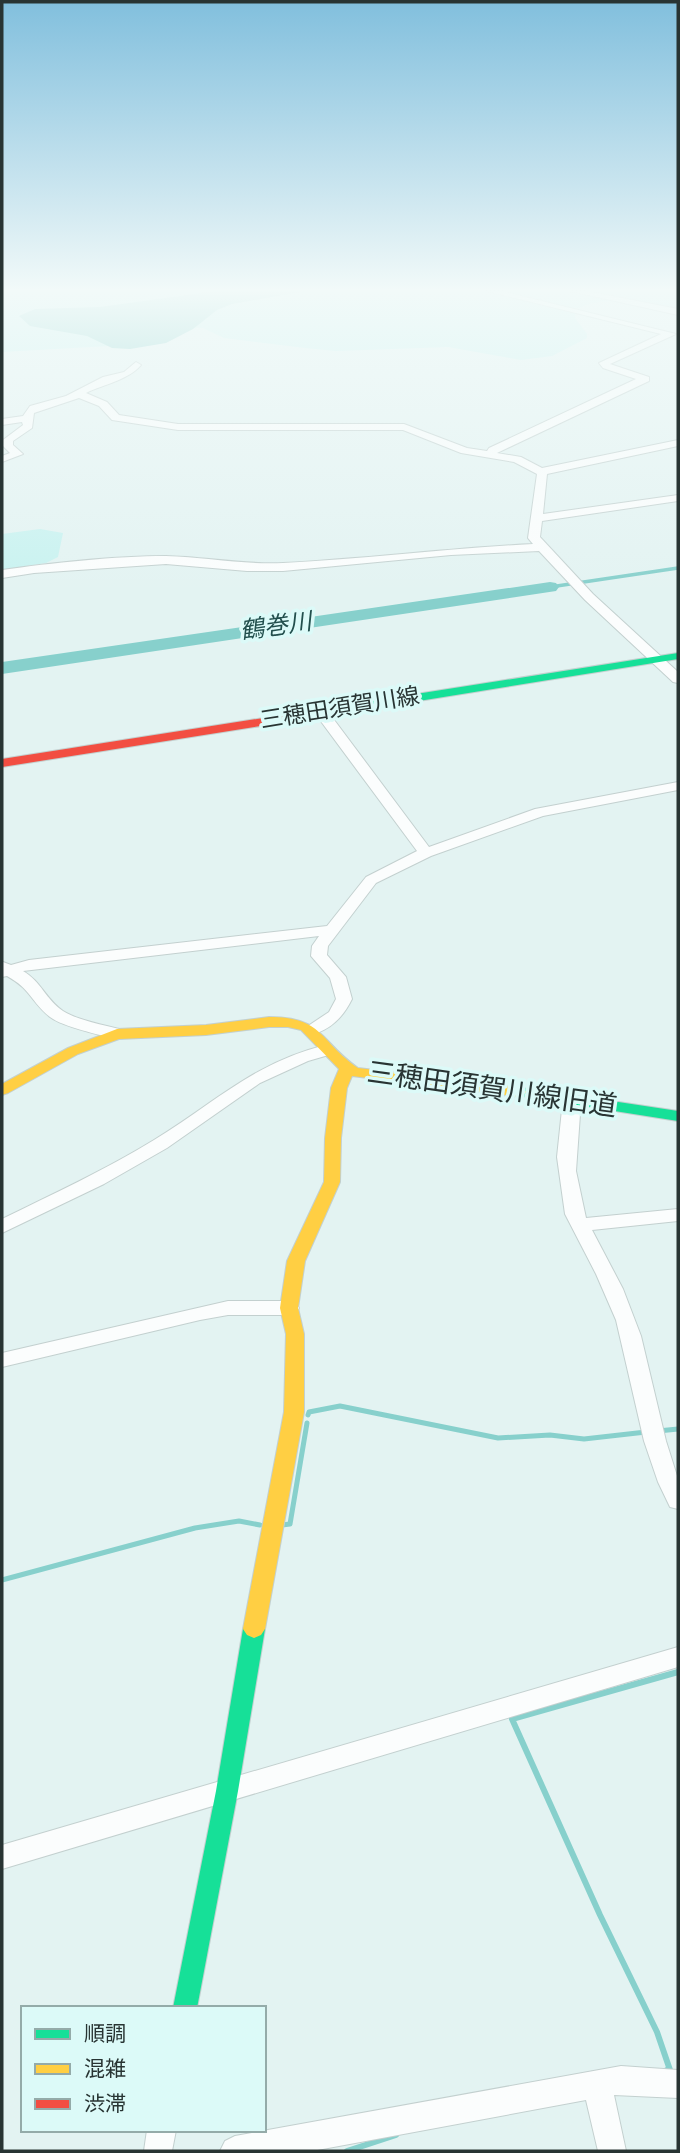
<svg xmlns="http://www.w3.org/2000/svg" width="680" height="2153" viewBox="0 0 680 2153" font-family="Spectral,'Noto Sans JP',serif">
<rect width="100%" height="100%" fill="#e3f3f2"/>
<!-- green -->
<path fill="#c8f2f0" d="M 2,291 L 678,291 L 678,308 C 644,302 608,294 576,309 L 575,318 L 587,334 L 587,338 L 552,356 L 521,360 L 448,347 L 336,351 L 305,348 L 224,338 L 203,328 L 188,327 L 127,345 L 2,352 Z
M 40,529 L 63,533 L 58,557 L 46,563 L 2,570 L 2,534 Z"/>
<!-- water -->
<path fill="#87d0cc" d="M 216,291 L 306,291 L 232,304 L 217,310 L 193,329 L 166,343 L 130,349 L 112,348 L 87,336 L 30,326 L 19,316 L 35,309 L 100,307 Z"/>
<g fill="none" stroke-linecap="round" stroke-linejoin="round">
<!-- stream-far2 -->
<path stroke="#87d0cc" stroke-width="3.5" d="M 550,587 L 678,568"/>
<!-- stream-far1 -->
<path stroke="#87d0cc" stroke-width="5" d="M 308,1415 L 309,1412 L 340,1406 L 498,1438 L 550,1435 L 584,1439 L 646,1432
M 658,1431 L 678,1429
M 282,1525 L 290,1524 L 307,1423
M 2,1580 L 195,1528 L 239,1521 L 260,1525"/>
<!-- stream -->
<path stroke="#87d0cc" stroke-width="6" d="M 667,2070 L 670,2070 L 657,2032 L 600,1915 L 512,1719 L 678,1672
M 347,2151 L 396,2135"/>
<!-- river -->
<path fill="#87d0cc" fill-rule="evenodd" d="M 550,582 L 556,583 L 559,587 L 556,591 L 2,674 L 2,662 Z"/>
<defs>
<path id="street" d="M 487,291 L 501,291 L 676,334 L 610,364 L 649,377 L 649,381 L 497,453 L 521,457 L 542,468 L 678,440 L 678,446 L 547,474 L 543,514 L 678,495 L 678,501 L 542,521 L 540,537 L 593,594 L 678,672 L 678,683 L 673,682 L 585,600 L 539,551 L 451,555 L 283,571 L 247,571 L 166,564 L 34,573 L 2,578 L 2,570 C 51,563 116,556 166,556 C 205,557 244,565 283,563 C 367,559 449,548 533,544 L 528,538 L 537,474 L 514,462 L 461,453 L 403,430 L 178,430 L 112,420 L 99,406 L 79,398 L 34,413 L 32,428 L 13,441 L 13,445 L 23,454 L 2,462 L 2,456 L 10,453 L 3,446 L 3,440 L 23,425 L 22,422 L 2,425 L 2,419 L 23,416 L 30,406 L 66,396 L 103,377 L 124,372 L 136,362 L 141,365 C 128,380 105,384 86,393 L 107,402 L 119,415 L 178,424 L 404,424 L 467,448 L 487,451 L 489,448 L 636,379 L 603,368 L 599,363 L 661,334 Z
M 570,291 L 586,291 L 678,309 L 678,315 Z
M 321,708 L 326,709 L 429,847 L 535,809 L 678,782 L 678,790 L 543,816 L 431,856 L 376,883 L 328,946 L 327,955 L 346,977 L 352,999 C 343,1017 331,1030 310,1035 L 302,1030 L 329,1012 L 336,999 L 330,978 L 311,956 L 312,946 L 319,936 L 23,971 C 41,981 46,1000 63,1011 C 79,1021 105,1025 123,1030 L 126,1034 L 123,1038 L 117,1039 C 100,1035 63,1027 50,1017 C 31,1002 31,989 7,976 L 2,977 L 3,962 L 11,965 L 29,960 L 327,926 L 366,877 L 417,851 L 314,712 Z
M 326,1045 L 335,1050 L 332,1054 L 308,1061 L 260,1083 L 167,1148 L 104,1184 L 2,1233 L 2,1219 C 53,1194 105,1170 154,1140 C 215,1103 253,1063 326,1045 Z
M 572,1095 L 581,1100 L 576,1171 L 586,1218 L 678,1209 L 678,1221 L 592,1230 L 623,1289 L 641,1336 L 666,1441 L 678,1479 L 678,1509 L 670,1507 L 658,1482 L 644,1441 L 616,1320 L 596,1274 L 565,1214 L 557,1157 L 563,1100 Z
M 228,1301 L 289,1301 L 296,1303 L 299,1308 L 296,1313 L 289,1315 L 228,1315 L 200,1320 L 2,1367 L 2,1353 Z
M 678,1647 L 678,1667 L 2,1869 L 2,1845 Z
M 621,2066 L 678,2070 L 678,2098 L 614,2095 L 626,2151 L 598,2151 L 586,2100 L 312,2151 L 220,2151 L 225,2141 L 235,2136 Z
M 147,2130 L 176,2130 L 172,2151 L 144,2151 Z"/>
<path id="fast" d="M 678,653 L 678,659 L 295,721 L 289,717 L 295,713 Z
M 519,1087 L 678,1111 L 678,1121 L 513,1095 L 511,1092 L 513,1089 Z
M 254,1620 L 261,1623 L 265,1629 L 238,1791 L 197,2008 L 173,2008 L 216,1791 L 243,1629 L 247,1623 Z"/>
<path id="slow" d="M 269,1017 C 324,1017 319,1041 358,1068 L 519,1087 L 527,1092 L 519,1097 L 352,1076 L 347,1088 L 341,1138 L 340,1182 L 305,1261 L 298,1308 L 304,1334 L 304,1412 L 265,1629 L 261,1635 L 254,1638 L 247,1635 L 243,1629 L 284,1412 L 286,1334 L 280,1308 L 287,1261 L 324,1182 L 325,1138 L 331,1088 L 339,1069 L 301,1030 L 288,1027 L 269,1027 L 206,1035 L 119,1039 L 78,1054 L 8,1093 L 2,1095 L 2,1084 L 68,1048 L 117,1029 L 206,1025 Z"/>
<path id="jam" d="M 295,713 L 299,714 L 299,720 L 2,767 L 2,759 Z"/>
</defs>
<!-- street casing -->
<use href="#street" stroke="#c3d0cf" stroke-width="2"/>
<!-- fast casing -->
<use href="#fast" stroke="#c3d0cf" stroke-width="2"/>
<!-- slow casing -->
<use href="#slow" stroke="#c3d0cf" stroke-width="2"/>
<!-- jam casing -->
<use href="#jam" stroke="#c3d0cf" stroke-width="2"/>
<!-- street -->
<use href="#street" fill="#fbfdfd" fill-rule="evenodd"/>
<!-- fast -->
<use href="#fast" fill="#16e098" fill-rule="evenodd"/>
<!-- slow -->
<use href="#slow" fill="#ffcf43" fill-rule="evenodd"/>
<!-- jam -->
<use href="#jam" fill="#f24e42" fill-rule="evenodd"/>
</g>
<!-- sky -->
<linearGradient id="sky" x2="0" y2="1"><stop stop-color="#81bfdd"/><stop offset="0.49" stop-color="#f2faf9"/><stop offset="1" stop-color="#f2faf9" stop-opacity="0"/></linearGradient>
<rect width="680" height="592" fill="url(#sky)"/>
<g text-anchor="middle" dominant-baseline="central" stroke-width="7" stroke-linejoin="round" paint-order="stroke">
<!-- far-street labels -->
<g font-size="23" fill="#283433" stroke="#dcfaf8">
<text transform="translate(340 709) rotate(-9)">三穂田須賀川線</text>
</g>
<!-- far-water labels -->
<g font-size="24" font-style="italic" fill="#224f4d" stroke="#dcfaf8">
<text transform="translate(276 627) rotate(-8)">鶴巻川</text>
</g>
<!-- street labels -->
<g font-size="28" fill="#283433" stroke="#dcfaf8">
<text transform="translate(492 1090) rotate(8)">三穂田須賀川線旧道</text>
</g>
</g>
<!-- border -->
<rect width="680" height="2153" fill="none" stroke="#283433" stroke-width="7"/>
<!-- legend -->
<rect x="21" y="2006" width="245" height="126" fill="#dcfaf8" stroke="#94aba9" stroke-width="2"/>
<rect x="35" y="2029" width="35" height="10" fill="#16e098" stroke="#94aba9" stroke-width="2"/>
<text x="84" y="2041" font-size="21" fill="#283433">順調</text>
<rect x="35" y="2064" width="35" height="10" fill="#ffcf43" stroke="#94aba9" stroke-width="2"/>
<text x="84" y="2076" font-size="21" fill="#283433">混雑</text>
<rect x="35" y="2099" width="35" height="10" fill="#f24e42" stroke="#94aba9" stroke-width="2"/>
<text x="84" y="2111" font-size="21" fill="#283433">渋滞</text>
</svg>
